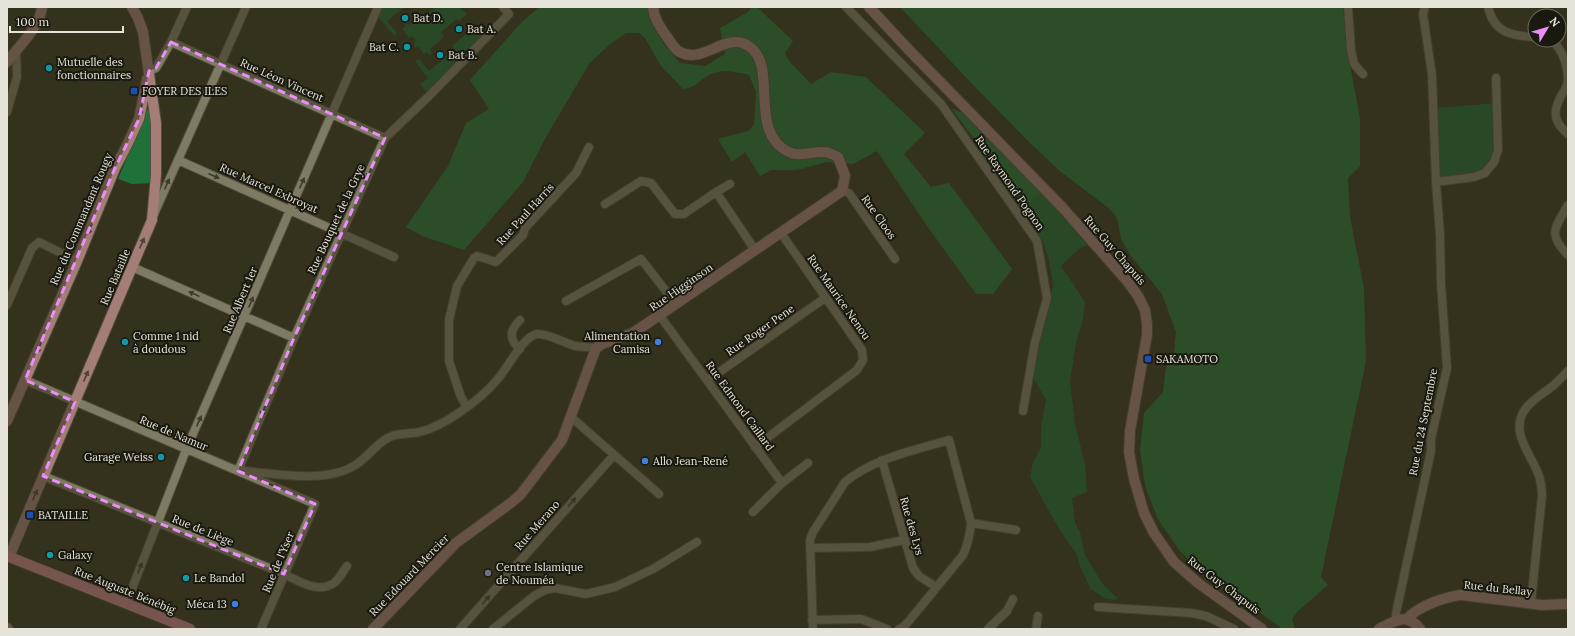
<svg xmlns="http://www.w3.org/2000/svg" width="1575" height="636" viewBox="0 0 1575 636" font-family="Lora,serif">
<rect width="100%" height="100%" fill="#34311d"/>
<!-- green -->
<path fill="#1c6432" d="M 378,7 L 405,7 L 387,21 L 397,33 L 394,36 L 375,13 Z
M 435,7 L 459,7 L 467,14 L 459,21 L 457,19 L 441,32 L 444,37 L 430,49 L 432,53 L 430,55 L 427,52 L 424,54 L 418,46 L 416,48 L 413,44 L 416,41 L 412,36 L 409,38 L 402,29 L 406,26 L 404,24 L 406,23 L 409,25 L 423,13 L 425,15 Z
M 476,25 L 486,38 L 429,96 L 420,84 L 428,78 L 415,61 L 419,59 L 429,71 L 455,50 L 452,46 Z
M 1497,103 L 1498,150 L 1485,173 L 1436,182 L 1433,108 Z
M 1041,195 L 1062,207 L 1093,243 L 1080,248 L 1061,266 L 1085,302 L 1083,320 L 1076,342 L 1070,382 L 1075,424 L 1085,464 L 1087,492 L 1072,498 L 1075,523 L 1080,532 L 1085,555 L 1102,583 L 1118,599 L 1113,600 L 1104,598 L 1091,589 L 1081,569 L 1076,553 L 1059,529 L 1030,477 L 1033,462 L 1041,448 L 1041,427 L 1046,400 L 1033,377 L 1036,351 L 1049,308 L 1053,283 L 1048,256 L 1042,239 L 1024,214 L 1033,199 Z"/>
<!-- forest -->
<path fill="#207139" d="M 539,7 L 648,7 L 663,43 L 680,63 L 705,66 L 725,54 L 720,28 L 748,12 L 752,7 L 757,7 L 793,41 L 785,53 L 789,61 L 811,84 L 831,72 L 866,77 L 925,133 L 904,154 L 931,187 L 949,183 L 1012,269 L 993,294 L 976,294 L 925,223 L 877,151 L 853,164 L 826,162 L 797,170 L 771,170 L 760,176 L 745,152 L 732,162 L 718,139 L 748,131 L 754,125 L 756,92 L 749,75 C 732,71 719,68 704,78 C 695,85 695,87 683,89 L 661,66 L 645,38 L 639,33 L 626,33 L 609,45 L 589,64 L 546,137 L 523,182 L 464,250 L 422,236 L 406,227 L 448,166 L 466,123 L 489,109 L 470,80 L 520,24 Z
M 900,7 L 1343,7 L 1347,49 L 1360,118 L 1360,166 L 1348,178 L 1350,217 L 1364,288 L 1366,361 L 1321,577 L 1328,585 L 1298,611 L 1292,619 L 1295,629 L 1283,629 L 1197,568 L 1179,550 L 1158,519 L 1145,486 L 1140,450 L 1144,413 L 1163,392 L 1166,367 L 1168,359 L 1174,353 L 1176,332 L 1162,294 L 1131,256 L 1121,239 L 1117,218 L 1110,209 L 1061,172 L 1030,143 L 976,88 Z
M 151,101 L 155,183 L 132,184 L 118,179 Z
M 951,108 L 975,118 L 1062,207 L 1041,195 L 1033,199 L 1024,214 L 1018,214 L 978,156 L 981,148 Z"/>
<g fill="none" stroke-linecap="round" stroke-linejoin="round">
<defs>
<path id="street" d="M 846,7 L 941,104 L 1037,241 L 1047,298 L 1035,342 L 1023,411
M 1348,7 L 1351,50 L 1354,64 L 1363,74
M 1425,7 L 1423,14 L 1432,75 L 1436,182 L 1474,177 L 1485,173 L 1494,162 L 1498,150 L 1496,78
M 1488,7 C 1494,33 1512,36 1535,37
M 1550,40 C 1563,47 1570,71 1567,85 C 1566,89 1563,93 1561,96 C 1552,113 1554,122 1568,134
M 171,42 L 385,138
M 149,71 L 156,68 L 171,42 L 187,7
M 7,112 L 17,77 L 16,51
M 178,160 L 394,257
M 842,191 L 849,193 L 895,259
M 716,192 L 730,184
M 605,204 L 641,181 L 651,183 L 675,214 L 684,214 L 716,192 L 755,250
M 1568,205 C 1555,228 1547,234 1568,255
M 154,214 L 246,7
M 132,267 L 294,338
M 566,301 L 641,259 L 676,304
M 7,305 L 32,248 L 39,242 L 77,261
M 660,316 L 782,483 L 808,463
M 520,320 C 509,331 509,340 520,349
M 25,380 L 315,504 L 261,629
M 708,380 L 825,298
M 467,407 L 461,397 L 449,361 L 449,320 L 457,286 L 474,258 L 477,256 L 496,262 L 523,235 L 525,228 L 576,173 L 589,147
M 571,417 L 659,494
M 755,447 L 857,370 L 863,360 L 862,350 L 781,233
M 882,460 L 913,568 L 919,576 L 936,587
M 238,471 L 294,338 L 385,138 L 429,96 L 509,14 L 503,7
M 245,471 C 278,474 328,484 357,464 C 369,456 378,441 392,436 C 400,433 410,434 419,432 C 443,427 480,400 496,381 C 507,370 522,337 537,334 C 547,333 565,343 575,346 C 581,347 589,347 596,348
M 43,476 L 284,574 C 299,581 318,594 334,583 C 339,580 343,571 347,566
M 753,512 L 782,483
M 971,523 L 1016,530
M 810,548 L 870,547 L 904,540
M 1531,603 L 1542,495 C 1542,489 1541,482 1539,476 C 1532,454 1508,432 1526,408 C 1534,398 1546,392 1555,384 C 1559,380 1564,375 1568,371
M 126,604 L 186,450 L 378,7
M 1098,607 L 1191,613 L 1206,616 L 1234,629
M 812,620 L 861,619 L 887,629
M 1396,621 L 1396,613 L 1431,451 L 1431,439 L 1447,368 L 1441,284 L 1440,235 L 1436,182
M 460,629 L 614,455
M 493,629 L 534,596 L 545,590 L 555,588 L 586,594 L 615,587 L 653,569 L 697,542
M 813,629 L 810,540 L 813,532 L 845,482 C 874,458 913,451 949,440 L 971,523 C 970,535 968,544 963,555 L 909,621 L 903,627 L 899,629
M 988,629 L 1007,611 L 1013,599
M 1036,629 L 1038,616"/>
<path id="secondary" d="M 869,7 L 909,50 L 1062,207 L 1128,282 L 1138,296 L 1145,310 L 1147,324 L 1147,335 L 1130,431 L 1129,452 L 1134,479 L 1144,513 L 1154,533 L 1174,562 L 1198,583 L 1262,629
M 7,62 C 19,46 40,27 42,7
M 7,421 L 77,261 L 115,168 L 128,143 L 139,119 L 147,79
M 9,557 L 152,220 L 156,175 L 156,123 L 143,32 L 138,18 L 132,7
M 1407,619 C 1418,606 1445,597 1461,595 L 1542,605 L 1568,604
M 7,628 L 8,629
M 373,629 L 456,543 L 512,502 L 521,494 L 562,440 L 596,348 L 602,344 L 633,333 L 842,191 L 845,176 L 838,157 C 834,155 829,152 824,152 C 812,151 802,157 791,153 C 746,134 779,68 750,47 C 726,29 703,67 678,51 C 674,48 670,41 667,37 C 660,27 654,19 653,7
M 1379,629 C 1394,621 1407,612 1420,629"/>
<path id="primary" d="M 7,556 L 190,629"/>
</defs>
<!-- street casing -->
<use href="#street" stroke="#514e3d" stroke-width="10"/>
<!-- secondary casing -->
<use href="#secondary" stroke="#514e3d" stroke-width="12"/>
<!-- primary casing -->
<use href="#primary" stroke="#514e3d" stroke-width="12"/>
<!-- street -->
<use href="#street" stroke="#7e7a64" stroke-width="8"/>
<!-- secondary -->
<use href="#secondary" stroke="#a37d76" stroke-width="10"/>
<!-- primary -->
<use href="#primary" stroke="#c78189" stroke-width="10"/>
</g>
<!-- one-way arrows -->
<defs><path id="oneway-solid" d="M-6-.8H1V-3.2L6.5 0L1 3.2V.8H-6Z"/></defs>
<g fill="#514139">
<use href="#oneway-solid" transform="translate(141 110) rotate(103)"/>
<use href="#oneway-solid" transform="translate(90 229) rotate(112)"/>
<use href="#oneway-solid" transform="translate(142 243) rotate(-67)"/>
<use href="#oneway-solid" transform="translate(39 348) rotate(113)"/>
<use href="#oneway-solid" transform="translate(86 376) rotate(-67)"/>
<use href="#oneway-solid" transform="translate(35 495) rotate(-67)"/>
</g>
<g fill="#3d3b2d">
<use href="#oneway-solid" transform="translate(369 173) rotate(115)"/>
<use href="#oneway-solid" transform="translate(214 176) rotate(24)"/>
<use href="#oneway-solid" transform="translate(302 183) rotate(-66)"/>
<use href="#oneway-solid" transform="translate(167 184) rotate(-66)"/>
<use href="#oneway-solid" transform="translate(315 292) rotate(114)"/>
<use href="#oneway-solid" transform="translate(194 294) rotate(-156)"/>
<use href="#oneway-solid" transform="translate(251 302) rotate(-67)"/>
<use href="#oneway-solid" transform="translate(263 411) rotate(113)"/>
<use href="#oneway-solid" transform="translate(199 421) rotate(-66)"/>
<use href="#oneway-solid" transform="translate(274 486) rotate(24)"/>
<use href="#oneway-solid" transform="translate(92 497) rotate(22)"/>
<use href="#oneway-solid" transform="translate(572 502) rotate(-49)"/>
<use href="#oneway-solid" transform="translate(299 540) rotate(114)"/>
<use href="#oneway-solid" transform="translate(213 546) rotate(22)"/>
<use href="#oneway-solid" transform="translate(140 568) rotate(-68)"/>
<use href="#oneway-solid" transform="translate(486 600) rotate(-49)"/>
</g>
<!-- marked area -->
<path d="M0 0H1575V636H0ZM 171,42 L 385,138 L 294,338 L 238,471 L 315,504 L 284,574 L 43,476 L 75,402 L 25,380 L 115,168 L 139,119 L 149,71 L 156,68 Z" fill="#34311d" fill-opacity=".55" fill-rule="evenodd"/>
<path fill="none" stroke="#eb8dfb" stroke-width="3" stroke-dasharray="8 5" stroke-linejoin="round" d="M 171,42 L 385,138 L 294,338 L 238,471 L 315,504 L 284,574 L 43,476 L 75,402 L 25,380 L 115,168 L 139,119 L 149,71 L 156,68 Z"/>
<!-- markers -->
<g fill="#0f9aa8" stroke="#1a1910" stroke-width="1.5">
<circle cx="405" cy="18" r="4"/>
<circle cx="459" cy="29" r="4"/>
<circle cx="407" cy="47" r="4"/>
<circle cx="440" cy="55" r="4"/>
<circle cx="49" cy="68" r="4"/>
<circle cx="125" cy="342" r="4"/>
<circle cx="161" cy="457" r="4"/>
<circle cx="50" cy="555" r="4"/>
<circle cx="186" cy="578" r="4"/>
</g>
<g fill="#1a4fb4" stroke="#1a1910" stroke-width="1.5">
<rect x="130" y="87" width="8" height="8" rx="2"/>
<rect x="1144" y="355" width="8" height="8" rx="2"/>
<rect x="26" y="511" width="8" height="8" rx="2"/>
</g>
<g fill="#3f7fe0" stroke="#1a1910" stroke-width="1.5">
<circle cx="658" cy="342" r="4"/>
<circle cx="645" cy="461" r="4"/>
<circle cx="235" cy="604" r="4"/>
</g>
<circle fill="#6b7280" stroke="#1a1910" stroke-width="1.5" cx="488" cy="573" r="4"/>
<g text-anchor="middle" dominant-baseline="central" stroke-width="4" stroke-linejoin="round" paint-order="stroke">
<!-- poi labels -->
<g font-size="11" fill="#e6e4d8" stroke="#1a1910" text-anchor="start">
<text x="413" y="18">Bat D.</text>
<text x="467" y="29">Bat A.</text>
<text x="399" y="47" text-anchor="end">Bat C.</text>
<text x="448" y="55">Bat B.</text>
<text x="57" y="62">Mutuelle des<tspan x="57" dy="13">fonctionnaires</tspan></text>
<text x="142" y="91">FOYER DES ILES</text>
<text x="133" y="336">Comme 1 nid<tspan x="133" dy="13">à doudous</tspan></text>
<text x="650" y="336" text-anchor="end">Alimentation<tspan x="650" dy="13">Camisa</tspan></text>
<text x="1156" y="359">SAKAMOTO</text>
<text x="153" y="457" text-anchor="end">Garage Weiss</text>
<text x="653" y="461">Allo Jean-René</text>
<text x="38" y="515">BATAILLE</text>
<text x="58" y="555">Galaxy</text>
<text x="496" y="567">Centre Islamique<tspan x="496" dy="13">de Nouméa</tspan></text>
<text x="194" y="578">Le Bandol</text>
<text x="227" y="604" text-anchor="end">Méca 13</text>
</g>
<!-- street labels -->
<g font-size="11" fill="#e6e4d8" stroke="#1a1910">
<text transform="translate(282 80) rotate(24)">Rue Léon Vincent</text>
<text transform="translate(1010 183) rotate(55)">Rue Raymond Pognon</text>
<text transform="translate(269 188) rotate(24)">Rue Marcel Exbroyat</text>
<text transform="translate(525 214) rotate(-48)">Rue Paul Harris</text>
<text transform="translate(879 217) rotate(55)">Rue Cloos</text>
<text transform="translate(81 219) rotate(-67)">Rue du Commandant Rougy</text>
<text transform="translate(336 219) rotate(-65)">Rue Bouquet de la Grye</text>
<text transform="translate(1115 250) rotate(49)">Rue Guy Chapuis</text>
<text transform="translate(115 277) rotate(-67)">Rue Bataille</text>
<text transform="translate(681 287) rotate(-35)">Rue Higginson</text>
<text transform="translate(839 297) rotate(55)">Rue Maurice Nenou</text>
<text transform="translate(240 300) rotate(-67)">Rue Albert 1er</text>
<text transform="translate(760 330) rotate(-35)">Rue Roger Pene</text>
<text transform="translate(740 406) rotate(54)">Rue Edmond Caillard</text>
<text transform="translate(1423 422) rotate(-79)">Rue du 24 Septembre</text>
<text transform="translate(174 433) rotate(23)">Rue de Namur</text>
<text transform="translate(537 525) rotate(-49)">Rue Merano</text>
<text transform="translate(912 526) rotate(74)">Rue des Lys</text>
<text transform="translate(203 530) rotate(22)">Rue de Liège</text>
<text transform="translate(278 562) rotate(-67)">Rue de l'Yser</text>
<text transform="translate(409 575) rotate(-46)">Rue Edouard Mercier</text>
<text transform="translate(1224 585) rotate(37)">Rue Guy Chapuis</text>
<text transform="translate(1498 588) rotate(6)">Rue du Bellay</text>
<text transform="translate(125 590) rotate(22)">Rue Auguste Bénébig</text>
</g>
</g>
<!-- border -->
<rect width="1575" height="636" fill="none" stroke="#e6e4d8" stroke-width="16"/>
<!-- north arrow -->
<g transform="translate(1547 28) rotate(52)"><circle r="19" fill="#1a1910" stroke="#6c6a60"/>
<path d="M0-3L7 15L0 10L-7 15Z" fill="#eb8dfb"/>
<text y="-6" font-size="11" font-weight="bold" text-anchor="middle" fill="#e6e4d8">N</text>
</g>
<!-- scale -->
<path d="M10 26v6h113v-6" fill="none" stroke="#e6e4d8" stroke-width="2"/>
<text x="16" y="26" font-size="12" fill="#e6e4d8" stroke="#1a1910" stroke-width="3" paint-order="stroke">100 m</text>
</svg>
